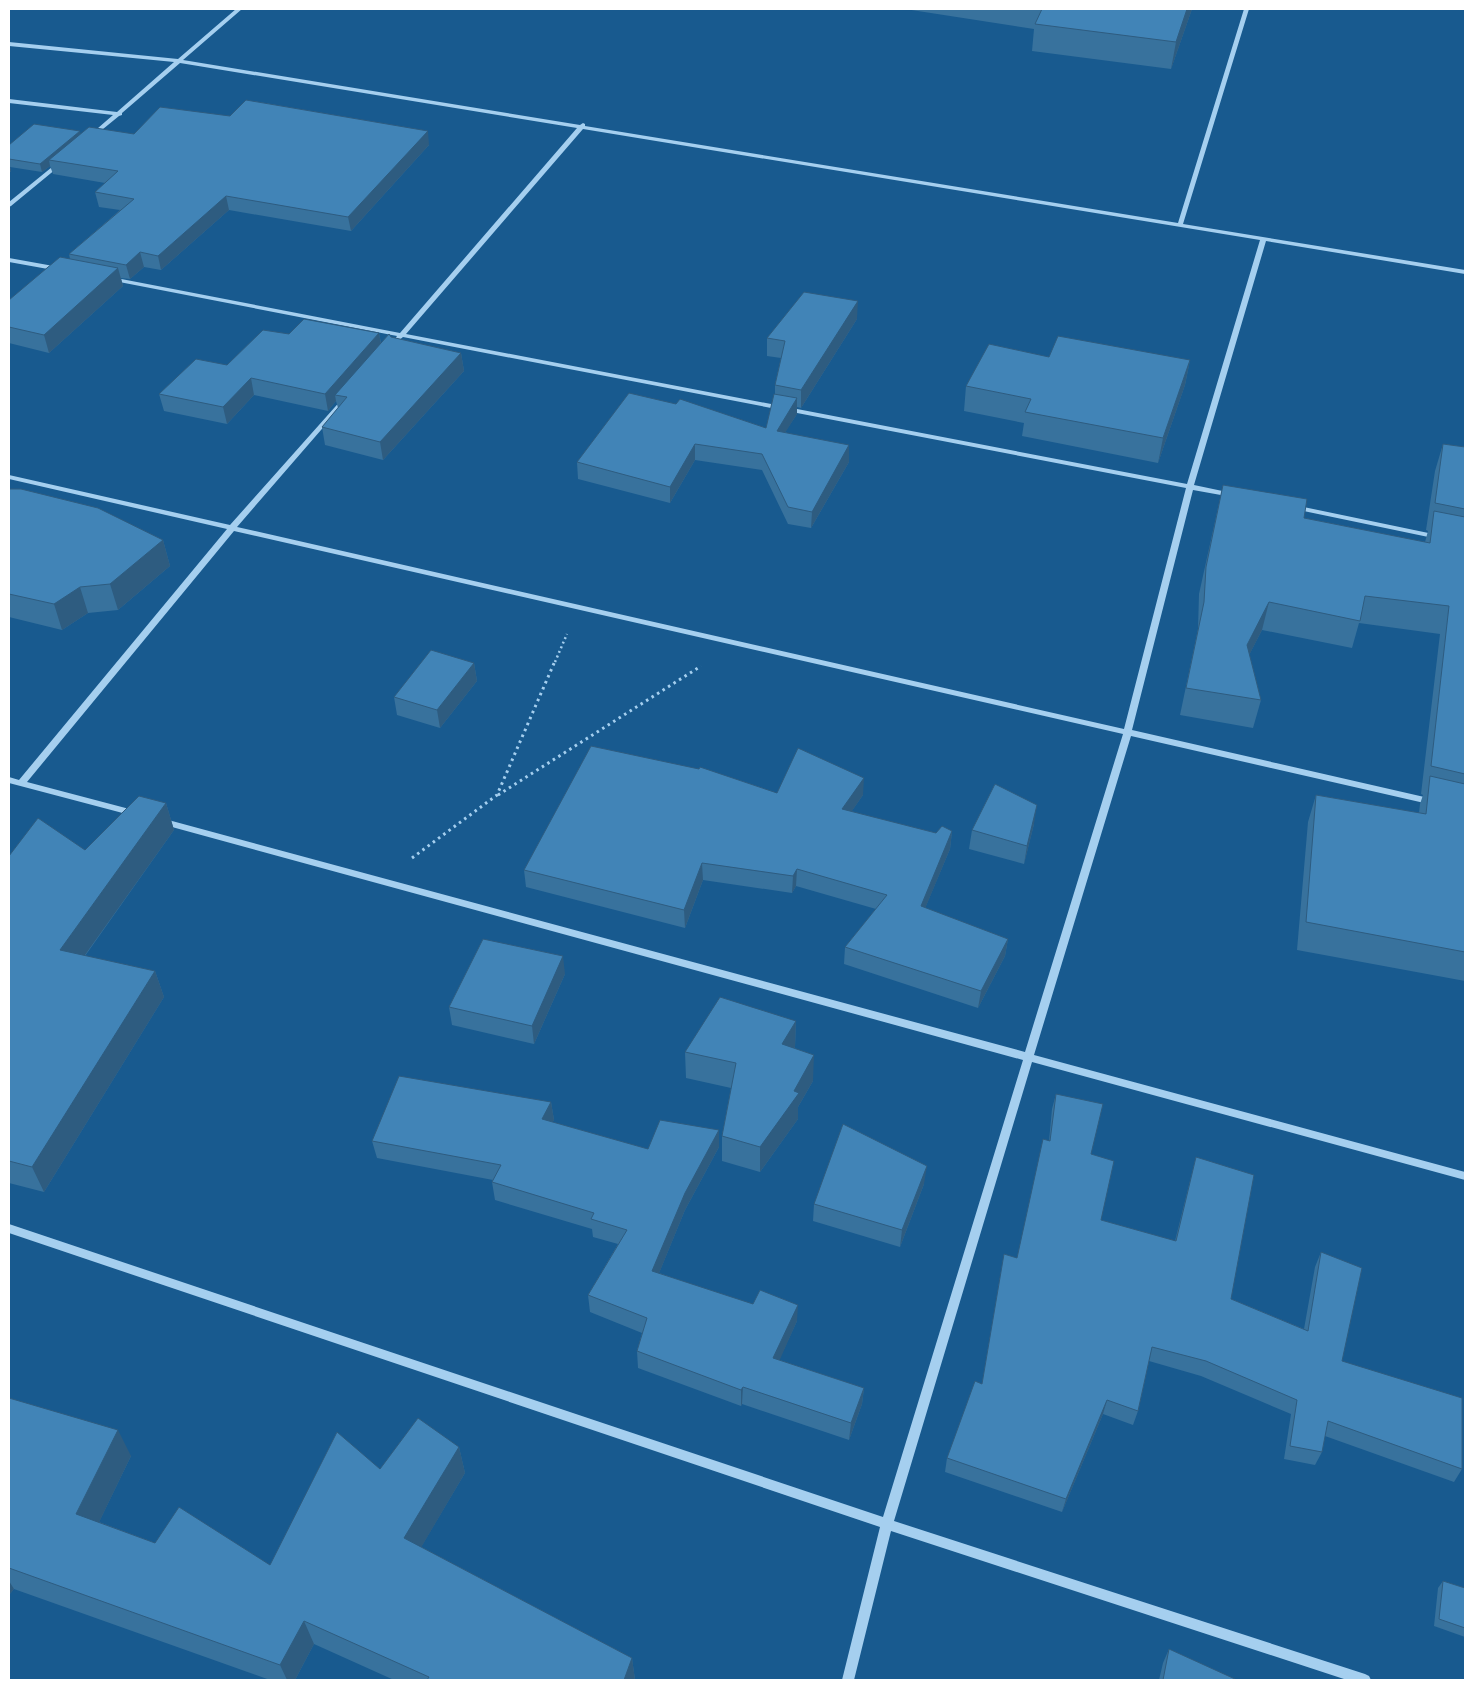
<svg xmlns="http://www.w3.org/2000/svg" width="1474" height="1689" viewBox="0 0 1474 1689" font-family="'Noto Sans',sans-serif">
<rect width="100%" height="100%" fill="#185a8f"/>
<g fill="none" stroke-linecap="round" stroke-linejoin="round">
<!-- path-far1 -->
<path stroke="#a5cfef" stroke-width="2.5" stroke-dasharray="2 3" stroke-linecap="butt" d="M 555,662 L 567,634"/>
<!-- path -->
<path stroke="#a5cfef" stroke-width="3" stroke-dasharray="2.5 4" stroke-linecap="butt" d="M 498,795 L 701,666
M 412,858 L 497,795 L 555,661"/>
<!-- minor -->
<path fill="#a5cfef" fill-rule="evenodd" d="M 236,9 L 242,9 L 183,60 L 580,125 L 583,123 L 585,124 L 585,126 L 1178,223 L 1244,9 L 1249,9 L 1183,224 L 1465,270 L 1465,274 L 1266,241 L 1194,485 L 1232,493 L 1236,495 L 1232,497 L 1193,490 L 1132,730 L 1433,799 L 1437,802 L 1433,805 L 1131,736 L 1034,1055 L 1465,1172 L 1465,1180 L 1032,1062 L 894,1521 L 1365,1674 L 1369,1676 L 1371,1680 L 1347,1680 L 891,1531 L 854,1680 L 842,1680 L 880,1527 L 9,1233 L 9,1224 L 883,1517 L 1023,1060 L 161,824 L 157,821 L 161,818 L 1025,1052 L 1123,734 L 234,531 L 27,782 L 137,811 L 138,813 L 134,816 L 9,783 L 9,777 L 19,780 L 227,529 L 9,479 L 9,475 L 230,525 L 343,398 L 345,397 L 348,399 L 347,400 L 237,527 L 1124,729 L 1186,488 L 403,337 L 398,341 L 395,339 L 397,336 L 109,280 L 109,278 L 111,277 L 400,333 L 577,128 L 180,63 L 122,113 L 122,115 L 119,116 L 92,138 L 89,136 L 90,135 L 113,115 L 9,103 L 9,99 L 117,112 L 174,62 L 9,46 L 9,42 L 178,59 ZM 583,129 L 1260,240 L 1187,484 L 406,334 Z
M 57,163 L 62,164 L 11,206 L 9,207 L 9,202 Z
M 9,258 L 59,267 L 62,269 L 59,271 L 9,262 Z
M 1291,505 L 1294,505 L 1438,535 L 1442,537 L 1438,539 L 1294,509 L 1291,509 Z"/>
</g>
<!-- wall -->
<path fill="#38729d" d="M 905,9 L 1192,9 L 1171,69 L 1032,51 L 1034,29 Z
M 80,131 L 80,134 L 134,134 L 429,145 L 351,231 L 229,210 L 161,270 L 144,267 L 130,279 L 121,278 L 123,286 L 49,353 L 9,343 L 9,300 L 70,259 L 69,254 L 120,210 L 99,207 L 95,192 L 105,183 L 53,174 L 50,166 L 42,172 L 10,167 L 11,171 L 9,173 L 9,145 Z
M 857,319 L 801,408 L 797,407 L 797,414 L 785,432 L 849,462 L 811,528 L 788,524 L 762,470 L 695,460 L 670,503 L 578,479 L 577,462 L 766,428 L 775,394 L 775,385 L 781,358 L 767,356 L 767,338 Z
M 379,333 L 381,343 L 391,337 L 461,353 L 464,371 L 383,460 L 325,445 L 322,427 L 338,408 L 336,401 L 328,411 L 254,395 L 227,424 L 164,411 L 159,394 L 227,365 L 289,334 Z
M 1049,357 L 1190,360 L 1185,385 L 1158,463 L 1022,436 L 1024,423 L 964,411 L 966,386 Z
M 1443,444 L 1465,447 L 1465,981 L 1297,950 L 1308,822 L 1316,795 L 1419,813 L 1420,804 L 1423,795 L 1421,794 L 1440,634 L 1359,623 L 1352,648 L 1262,630 L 1249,655 L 1261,700 L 1253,728 L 1180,715 L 1198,629 L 1199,594 L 1223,485 L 1304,518 L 1425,542 L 1428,531 L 1426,530 L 1435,471 Z
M 9,489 L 163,540 L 170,566 L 118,610 L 88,613 L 62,630 L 9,617 Z
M 474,663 L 477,681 L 440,728 L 397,715 L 394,697 Z
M 777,793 L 863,795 L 851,812 L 936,833 L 952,831 L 950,849 L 925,908 L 1008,939 L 1005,956 L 978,1008 L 844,964 L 845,947 L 876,909 L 796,886 L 792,893 L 703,880 L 685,928 L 526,887 L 524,870 Z
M 166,803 L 174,830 L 85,956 L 155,971 L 164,997 L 44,1192 L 9,1183 L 9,856 L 85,850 Z
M 1034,824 L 1024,864 L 969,849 L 972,830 Z
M 565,974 L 534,1044 L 452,1025 L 449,1007 Z
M 796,1021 L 795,1047 L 795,1048 L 813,1081 L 798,1107 L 798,1119 L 760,1172 L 722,1161 L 722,1136 L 731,1088 L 686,1078 L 685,1052 Z
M 1056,1094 L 1091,1154 L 1101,1220 L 1175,1241 L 1196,1157 L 1231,1299 L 1304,1329 L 1315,1267 L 1321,1252 L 1342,1361 L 1462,1469 L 1454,1482 L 1325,1436 L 1322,1452 L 1315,1465 L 1284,1459 L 1291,1414 L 1201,1376 L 1149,1361 L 1138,1411 L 1133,1425 L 1103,1414 L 1062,1512 L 945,1472 L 947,1458 L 982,1384 L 1004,1254 L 1017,1258 L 1049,1141 L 1052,1109 Z
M 551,1102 L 554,1120 L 552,1122 L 648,1149 L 719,1130 L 719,1147 L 685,1210 L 659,1273 L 797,1321 L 779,1360 L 864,1388 L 862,1404 L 849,1440 L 742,1404 L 741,1406 L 638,1368 L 637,1351 L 642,1333 L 590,1312 L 588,1295 L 618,1244 L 593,1237 L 592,1229 L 495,1200 L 492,1182 L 493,1180 L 377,1158 L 372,1141 Z
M 924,1184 L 900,1247 L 813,1221 L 814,1204 Z
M 9,1398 L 131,1456 L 99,1522 L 155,1543 L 270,1565 L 380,1469 L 459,1447 L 465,1473 L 421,1547 L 632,1658 L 635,1680 L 394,1680 L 314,1644 L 295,1680 L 270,1680 L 14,1589 L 9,1595 Z
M 1443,1581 L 1465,1588 L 1465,1637 L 1434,1626 L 1438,1588 Z
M 1169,1649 L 1235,1680 L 1159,1680 L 1163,1663 Z"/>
<!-- shaded-wall -->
<path fill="#2e5c80" d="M 1187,9 L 1192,9 L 1171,69 L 1176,42 Z
M 80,131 L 82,140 L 49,160 L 50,166 L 42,172 L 40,164 Z
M 428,131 L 429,145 L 351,231 L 348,217 Z
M 9,162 L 11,171 L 9,173 Z
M 226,196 L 229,210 L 161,270 L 158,256 Z
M 140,252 L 144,267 L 130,279 L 126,265 Z
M 118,268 L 123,286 L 49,353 L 44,335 Z
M 858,301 L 857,319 L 801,408 L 801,390 Z
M 379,333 L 382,350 L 335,395 L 336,401 L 328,411 L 325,394 Z
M 461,353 L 464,371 L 383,460 L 380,442 Z
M 1190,360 L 1185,385 L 1158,463 L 1163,438 Z
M 251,378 L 254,395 L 227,424 L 223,407 Z
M 797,398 L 797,414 L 776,447 L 777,431 Z
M 695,444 L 695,460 L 670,503 L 670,487 Z
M 849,445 L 849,462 L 811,528 L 812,512 Z
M 163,540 L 170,566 L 118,610 L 110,584 Z
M 80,587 L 88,613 L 62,630 L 54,604 Z
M 1269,602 L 1262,630 L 1240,673 L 1247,645 Z
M 474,663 L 477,681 L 440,728 L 437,710 Z
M 864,778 L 863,795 L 841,827 L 842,809 Z
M 166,803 L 174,830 L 70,976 L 60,950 Z
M 1037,805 L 1034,824 L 1024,864 L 1027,846 Z
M 952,831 L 950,849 L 919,923 L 921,906 Z
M 702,863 L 703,880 L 685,928 L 684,910 Z
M 797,869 L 796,886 L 792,893 L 793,876 Z
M 1008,939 L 1005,956 L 978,1008 L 981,991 Z
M 563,956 L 565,974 L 534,1044 L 532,1026 Z
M 155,971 L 164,997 L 44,1192 L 32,1167 Z
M 796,1021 L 795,1047 L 782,1069 L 782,1044 Z
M 814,1055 L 813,1081 L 798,1107 L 798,1119 L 760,1172 L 760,1147 L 794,1091 Z
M 551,1102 L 554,1120 L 544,1137 L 542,1119 Z
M 719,1130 L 719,1147 L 685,1210 L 653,1288 L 652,1271 L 685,1193 Z
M 927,1166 L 924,1184 L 900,1247 L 902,1230 Z
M 798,1305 L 797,1321 L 773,1375 L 773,1358 Z
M 743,1387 L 742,1404 L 741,1406 L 741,1390 Z
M 864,1388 L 862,1404 L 849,1440 L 851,1423 Z
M 1107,1400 L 1103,1414 L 1062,1512 L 1066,1499 Z
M 118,1430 L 131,1456 L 91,1539 L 76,1514 Z
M 459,1447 L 465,1473 L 412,1563 L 404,1538 Z
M 9,1581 L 14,1589 L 9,1595 Z
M 304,1621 L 314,1644 L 295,1680 L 287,1680 L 280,1665 Z
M 632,1658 L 635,1680 L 624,1680 Z"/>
<!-- building -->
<path fill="#4184b7" stroke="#2e5c80" d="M 1042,9 L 1187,9 L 1176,42 L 1035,24 Z
M 246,100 L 428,131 L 348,217 L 226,196 L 158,256 L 140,252 L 126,265 L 69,254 L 134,199 L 95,192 L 118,171 L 49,160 L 89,127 L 134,134 L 160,107 L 230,116 Z
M 34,124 L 80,131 L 40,164 L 9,159 L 9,145 Z
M 60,257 L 118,268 L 44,335 L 9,327 L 9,300 Z
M 804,292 L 858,301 L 801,390 L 775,385 L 785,341 L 767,338 Z
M 304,319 L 379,333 L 325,394 L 251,378 L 223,407 L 159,394 L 196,359 L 227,365 L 263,330 L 289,334 Z
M 389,334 L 391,337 L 461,353 L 380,442 L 322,427 L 347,397 L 335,395 Z
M 1058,336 L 1190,360 L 1163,438 L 1025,412 L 1031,399 L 966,386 L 989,344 L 1049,357 Z
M 629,393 L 676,404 L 680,399 L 766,428 L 774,394 L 797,398 L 777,431 L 849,445 L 812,512 L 788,507 L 762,454 L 695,444 L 670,487 L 577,462 Z
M 1443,444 L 1465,447 L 1465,509 L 1435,503 Z
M 1223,485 L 1307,499 L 1304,518 L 1430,543 L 1434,511 L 1465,517 L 1465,774 L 1431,766 L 1449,606 L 1365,596 L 1360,621 L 1269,602 L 1247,645 L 1261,700 L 1186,688 L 1204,602 L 1206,567 Z
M 9,489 L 21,489 L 98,508 L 163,540 L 110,584 L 80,587 L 54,604 L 9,594 Z
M 431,650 L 474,663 L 437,710 L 394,697 Z
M 591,746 L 699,769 L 700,767 L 777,793 L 798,748 L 864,778 L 842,809 L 936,833 L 942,826 L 952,831 L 921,906 L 1008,939 L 981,991 L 845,947 L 887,895 L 797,869 L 793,876 L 702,863 L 684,910 L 524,870 Z
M 1430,776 L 1465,784 L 1465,952 L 1306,922 L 1316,795 L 1426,814 Z
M 995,784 L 1037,805 L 1027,846 L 972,830 Z
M 139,796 L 166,803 L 60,950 L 155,971 L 32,1167 L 9,1161 L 9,856 L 38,818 L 85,850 Z
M 483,939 L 563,956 L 532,1026 L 449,1007 Z
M 720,997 L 796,1021 L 782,1044 L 814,1055 L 794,1091 L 799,1093 L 760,1147 L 722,1136 L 736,1063 L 685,1052 Z
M 399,1076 L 551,1102 L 542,1119 L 648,1149 L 660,1120 L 719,1130 L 685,1193 L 652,1271 L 753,1304 L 760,1290 L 798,1305 L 773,1358 L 864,1388 L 851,1423 L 743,1387 L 741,1390 L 637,1351 L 647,1318 L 588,1295 L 627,1230 L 591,1219 L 594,1213 L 492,1182 L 501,1165 L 372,1141 Z
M 1056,1094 L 1103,1104 L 1091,1154 L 1114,1161 L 1101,1220 L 1176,1241 L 1196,1157 L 1254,1175 L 1231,1299 L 1308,1331 L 1321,1252 L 1362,1268 L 1342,1361 L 1462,1398 L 1462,1469 L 1328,1421 L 1322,1452 L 1290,1446 L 1297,1400 L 1206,1361 L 1152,1347 L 1138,1411 L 1107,1400 L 1066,1499 L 947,1458 L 975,1381 L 982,1384 L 1004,1254 L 1017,1258 L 1043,1139 L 1050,1141 Z
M 843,1124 L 927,1166 L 902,1230 L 814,1204 Z
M 9,1398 L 118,1430 L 76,1514 L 155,1543 L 179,1507 L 270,1565 L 337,1432 L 380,1469 L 418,1418 L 459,1447 L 404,1538 L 632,1658 L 624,1680 L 427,1680 L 429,1677 L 304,1621 L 280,1665 L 9,1568 Z
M 1443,1581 L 1465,1588 L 1465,1628 L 1439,1619 Z
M 1169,1649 L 1235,1679 L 1235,1680 L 1163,1680 Z"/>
<!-- border -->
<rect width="1474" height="1689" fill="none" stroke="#ffffff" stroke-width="20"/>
</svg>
